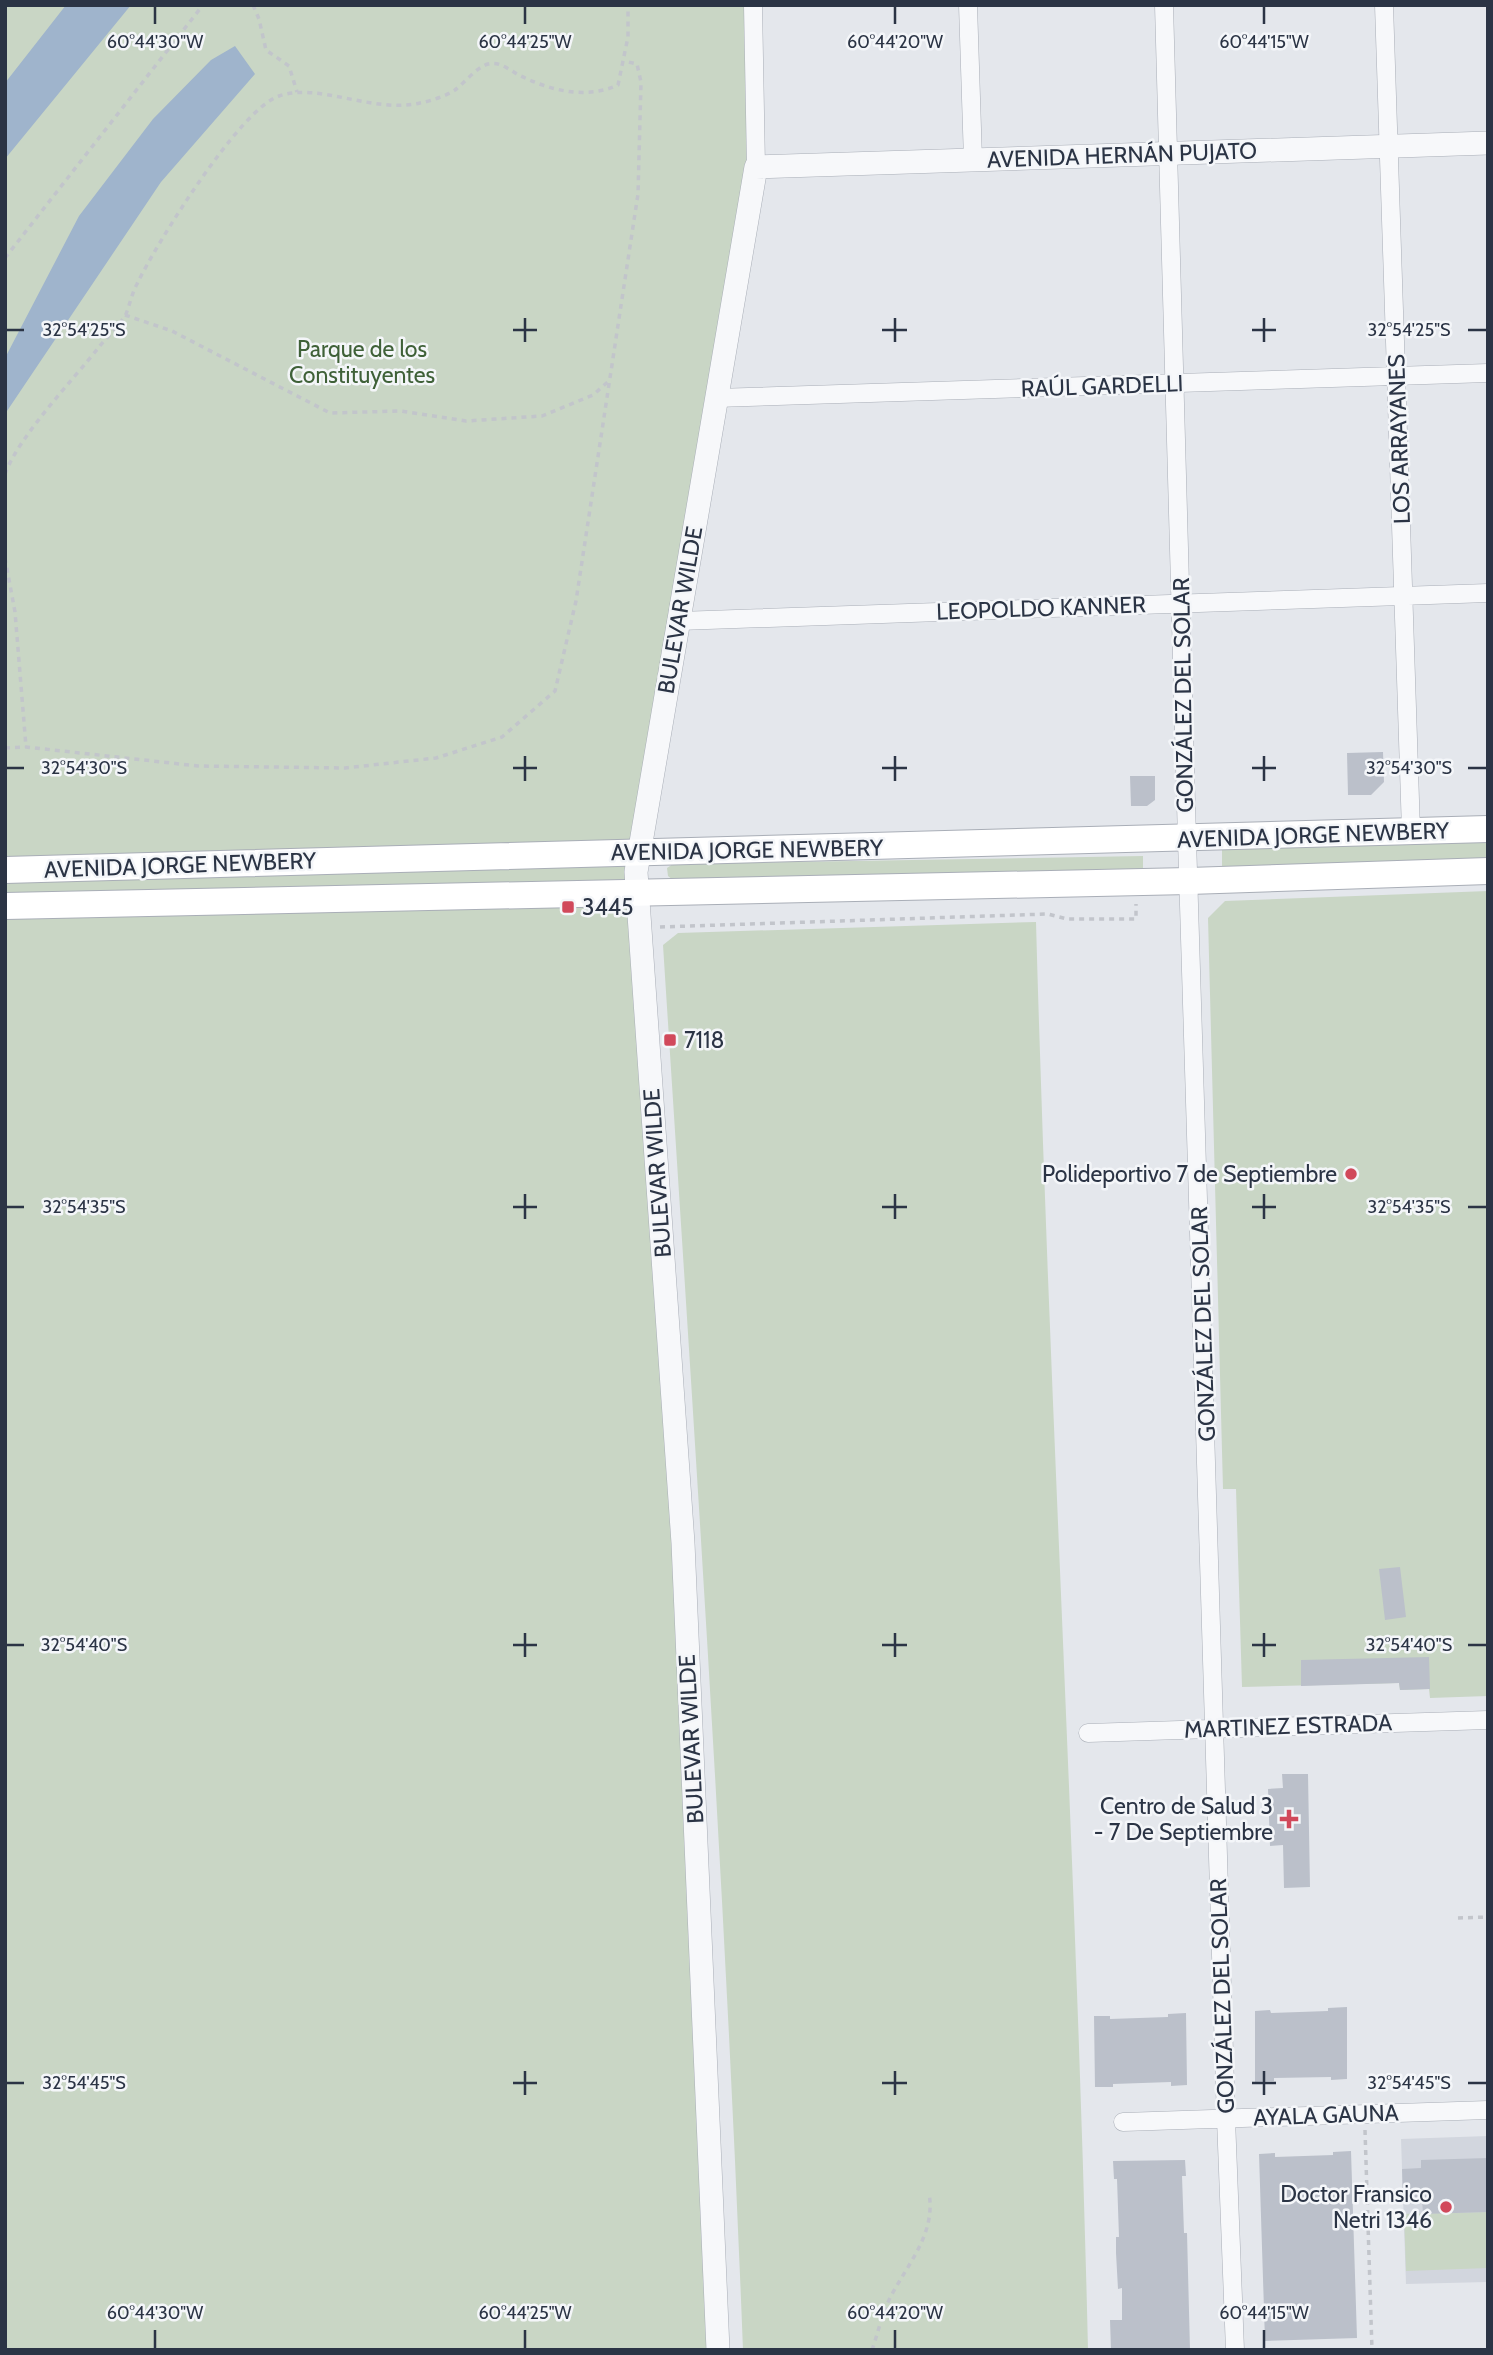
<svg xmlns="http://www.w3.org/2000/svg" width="1493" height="2355" viewBox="0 0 1493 2355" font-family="Cabin,sans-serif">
<rect width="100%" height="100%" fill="#e4e7ec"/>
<!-- built -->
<path fill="#d2d6de" d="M 1488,2136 L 1488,2282 L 1406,2284 L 1401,2139 Z"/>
<!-- green -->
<path fill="#c9d6c5" d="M 5,5 L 753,5 L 756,167 L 638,852 L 718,2350 L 5,2350 Z
M 1488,841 L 1488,860 L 1222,869 L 1222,850 Z
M 1143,856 L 1143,873 L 674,881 L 668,876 L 667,868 L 673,864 Z
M 1488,891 L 1488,1696 L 1430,1698 L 1429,1689 L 1400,1690 L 1399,1683 L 1242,1687 L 1236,1489 L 1223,1489 L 1208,918 L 1225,901 Z
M 1036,922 C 1049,1398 1077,1874 1088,2350 L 743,2350 C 725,1881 693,1413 663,945 L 678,933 Z
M 1488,2212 L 1488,2268 L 1406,2271 L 1404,2214 Z"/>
<!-- water -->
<path fill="#9fb4cc" d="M 66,5 L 131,5 L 5,159 L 5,83 Z
M 235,46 L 255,74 L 161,182 L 5,414 L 5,358 L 79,216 L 153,119 L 211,60 Z"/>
<!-- building -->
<path fill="#bbc0ca" d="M 1383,752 L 1384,782 L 1371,795 L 1348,795 L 1347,753 Z
M 1130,776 L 1155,776 L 1155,800 L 1147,806 L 1131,806 Z
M 1400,1567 L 1406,1617 L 1385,1620 L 1379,1569 Z
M 1429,1657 L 1430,1689 L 1400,1690 L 1399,1683 L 1301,1686 L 1301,1660 Z
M 1282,1774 L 1308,1774 L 1310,1887 L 1284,1888 L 1283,1845 L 1270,1846 L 1268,1789 L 1283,1788 Z
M 1347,2007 L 1347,2079 L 1331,2080 L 1331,2077 L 1274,2078 L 1274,2081 L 1255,2082 L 1255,2011 L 1270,2010 L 1271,2013 L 1328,2011 L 1328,2008 Z
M 1186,2013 L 1187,2085 L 1171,2086 L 1171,2082 L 1113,2084 L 1113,2087 L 1095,2087 L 1094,2016 L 1110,2016 L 1110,2019 L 1168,2017 L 1168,2014 Z
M 1351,2151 L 1357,2338 L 1265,2341 L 1259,2154 L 1275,2153 L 1275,2157 L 1333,2155 L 1333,2152 Z
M 1488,2158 L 1488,2212 L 1423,2214 L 1422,2199 L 1403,2199 L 1402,2169 L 1421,2168 L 1421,2160 Z
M 1185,2160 L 1186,2176 L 1182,2176 L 1184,2233 L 1187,2233 L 1190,2350 L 1111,2350 L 1110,2320 L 1122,2320 L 1122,2288 L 1118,2289 L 1116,2253 L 1116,2237 L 1119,2237 L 1117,2179 L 1114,2179 L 1113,2161 Z"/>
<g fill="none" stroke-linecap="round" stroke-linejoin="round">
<defs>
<path id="minor" d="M 753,5 L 756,167
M 968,5 L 973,160
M 1164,5 L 1187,839 L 1226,2119 L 1235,2350
M 1384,5 L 1411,831
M 716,398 L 1488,373
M 679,621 L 1488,593
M 1088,1733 L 1488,1720
M 1123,2122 L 1488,2110"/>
<path id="tertiary" d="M 718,2350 L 683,1543 L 636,872 L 756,167 L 1488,143"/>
<path id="secondary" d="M 5,870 L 1488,829
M 5,906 L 1189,881 L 1488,871"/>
</defs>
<!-- minor casing -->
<use href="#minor" stroke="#a9aeb7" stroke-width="19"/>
<!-- tertiary casing -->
<use href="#tertiary" stroke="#a9aeb7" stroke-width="24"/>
<!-- secondary casing -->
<use href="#secondary" stroke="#a9aeb7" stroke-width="28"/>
<!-- path -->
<path stroke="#c2c5cb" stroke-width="3.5" stroke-dasharray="5 5" stroke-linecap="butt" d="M 253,5 L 259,19 L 266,50 L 289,66 L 297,92
M 5,258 L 203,5
M 125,315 L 172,331 L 330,413 L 400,411 L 466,421 L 542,416 L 593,395 L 611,379
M 5,474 C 19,436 73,380 99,347 C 108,336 120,325 126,314 C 130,304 132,293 137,284 C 156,244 240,109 279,96 C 319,82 373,114 420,103 C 431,101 446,96 455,90 C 464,83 477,67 488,64 C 499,61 508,69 517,74 C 548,90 585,100 618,85 L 628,37 L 628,5
M 5,558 L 15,612 L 26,747
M 5,748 L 26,747 L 198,766 L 345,768 L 436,758 L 502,737 L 555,691 L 576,601 L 638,194 L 641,82 L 637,64 L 624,61
M 660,927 L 1048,914 L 1067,919 L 1136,919 L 1136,904
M 1458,1918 L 1488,1917
M 1365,2130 L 1372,2350
M 872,2350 C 878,2333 882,2314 890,2298 C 908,2263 936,2234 929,2193"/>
<!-- minor -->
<use href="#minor" stroke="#f7f8fa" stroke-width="18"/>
<!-- tertiary -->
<use href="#tertiary" stroke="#f7f8fa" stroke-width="23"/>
<!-- secondary -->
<use href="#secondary" stroke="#fff" stroke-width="26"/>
</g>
<!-- ticks -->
<path fill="none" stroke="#2b3445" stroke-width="2.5" d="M 155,7 L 155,24M 525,7 L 525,24M 895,7 L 895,24M 1264,7 L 1264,24M 525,318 L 525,342M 895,318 L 895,342M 1264,318 L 1264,342M 7,330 L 24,330M 513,330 L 537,330M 882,330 L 907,330M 1252,330 L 1276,330M 1468,330 L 1486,330M 525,756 L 525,781M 895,756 L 895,781M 1264,756 L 1264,781M 7,768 L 24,768M 513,768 L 537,768M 882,768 L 907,768M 1252,768 L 1276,768M 1468,768 L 1486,768M 525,1194 L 525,1219M 895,1194 L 895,1219M 1264,1194 L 1264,1219M 7,1207 L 24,1207M 513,1207 L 537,1207M 882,1207 L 907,1207M 1252,1207 L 1276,1207M 1468,1207 L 1486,1207M 525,1633 L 525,1657M 895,1633 L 895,1657M 1264,1633 L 1264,1657M 7,1645 L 24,1645M 513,1645 L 537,1645M 882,1645 L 907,1645M 1252,1645 L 1276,1645M 1468,1645 L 1486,1645M 525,2071 L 525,2095M 895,2071 L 895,2095M 1264,2071 L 1264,2095M 7,2083 L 24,2083M 513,2083 L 537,2083M 882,2083 L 907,2083M 1252,2083 L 1276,2083M 1468,2083 L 1486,2083M 155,2330 L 155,2348M 525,2330 L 525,2348M 895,2330 L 895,2348M 1264,2330 L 1264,2348"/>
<!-- markers -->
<g fill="#d1495b" stroke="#f4f6f9" stroke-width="2.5">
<rect x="561" y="900" width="14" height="14" rx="3.5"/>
<rect x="663" y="1033" width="14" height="14" rx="3.5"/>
<circle cx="1351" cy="1174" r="7"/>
<path d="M1285.5 1808.5h7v7h7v7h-7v7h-7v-7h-7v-7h7z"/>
<circle cx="1446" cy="2207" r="7"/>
</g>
<g text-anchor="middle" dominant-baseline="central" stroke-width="5" stroke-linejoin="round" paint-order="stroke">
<!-- street labels -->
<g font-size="23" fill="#2b3445" stroke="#f4f6f9">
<text transform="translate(1122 155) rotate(-2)">AVENIDA HERNÁN PUJATO</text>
<text transform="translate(1102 386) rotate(-2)">RAÚL GARDELLI</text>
<text transform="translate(1399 439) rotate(-92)">LOS ARRAYANES</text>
<text transform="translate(1041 608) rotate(-2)">LEOPOLDO KANNER</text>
<text transform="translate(680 610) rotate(-80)">BULEVAR WILDE</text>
<text transform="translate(1183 695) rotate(-91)">GONZÁLEZ DEL SOLAR</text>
<text transform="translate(1313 835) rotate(-2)">AVENIDA JORGE NEWBERY</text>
<text transform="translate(747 850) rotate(-1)">AVENIDA JORGE NEWBERY</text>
<text transform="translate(180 865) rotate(-2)">AVENIDA JORGE NEWBERY</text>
<text transform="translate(657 1173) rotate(-94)">BULEVAR WILDE</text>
<text transform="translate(1203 1324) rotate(-92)">GONZÁLEZ DEL SOLAR</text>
<text transform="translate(1288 1726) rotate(-2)">MARTINEZ ESTRADA</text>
<text transform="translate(691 1739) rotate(-93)">BULEVAR WILDE</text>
<text transform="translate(1222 1996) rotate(-92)">GONZÁLEZ DEL SOLAR</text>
<text transform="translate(1326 2115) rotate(-2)">AYALA GAUNA</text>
</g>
<!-- park labels -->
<g font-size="23" fill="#3f6138" stroke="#f4f6f9">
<text x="362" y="349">Parque de los<tspan x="362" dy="26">Constituyentes</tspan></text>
</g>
<!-- poi labels -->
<g font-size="23" fill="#2b3445" stroke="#f4f6f9" text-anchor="end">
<text x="582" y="907" text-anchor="start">3445</text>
<text x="684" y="1040" text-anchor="start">7118</text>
<text x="1337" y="1174">Polideportivo 7 de Septiembre</text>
<text x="1273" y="1806">Centro de Salud 3<tspan x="1273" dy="26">- 7 De Septiembre</tspan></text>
<text x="1432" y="2194">Doctor Fransico<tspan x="1432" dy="26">Netri 1346</tspan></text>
</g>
</g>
<g font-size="18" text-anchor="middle" fill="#2b3445" stroke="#f4f6f9" stroke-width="5" stroke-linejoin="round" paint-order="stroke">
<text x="155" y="48">60°44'30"W</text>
<text x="525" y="48">60°44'25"W</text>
<text x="895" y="48">60°44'20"W</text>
<text x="1264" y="48">60°44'15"W</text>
<text x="84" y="336">32°54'25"S</text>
<text x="1409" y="336">32°54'25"S</text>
<text x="84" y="774">32°54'30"S</text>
<text x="1409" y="774">32°54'30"S</text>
<text x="84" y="1213">32°54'35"S</text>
<text x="1409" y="1213">32°54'35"S</text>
<text x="84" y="1651">32°54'40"S</text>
<text x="1409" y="1651">32°54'40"S</text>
<text x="84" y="2089">32°54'45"S</text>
<text x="1409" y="2089">32°54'45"S</text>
<text x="155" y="2319">60°44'30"W</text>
<text x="525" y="2319">60°44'25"W</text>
<text x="895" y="2319">60°44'20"W</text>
<text x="1264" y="2319">60°44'15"W</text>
</g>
<!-- border -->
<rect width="1493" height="2355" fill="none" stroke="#2b3445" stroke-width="14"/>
</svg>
